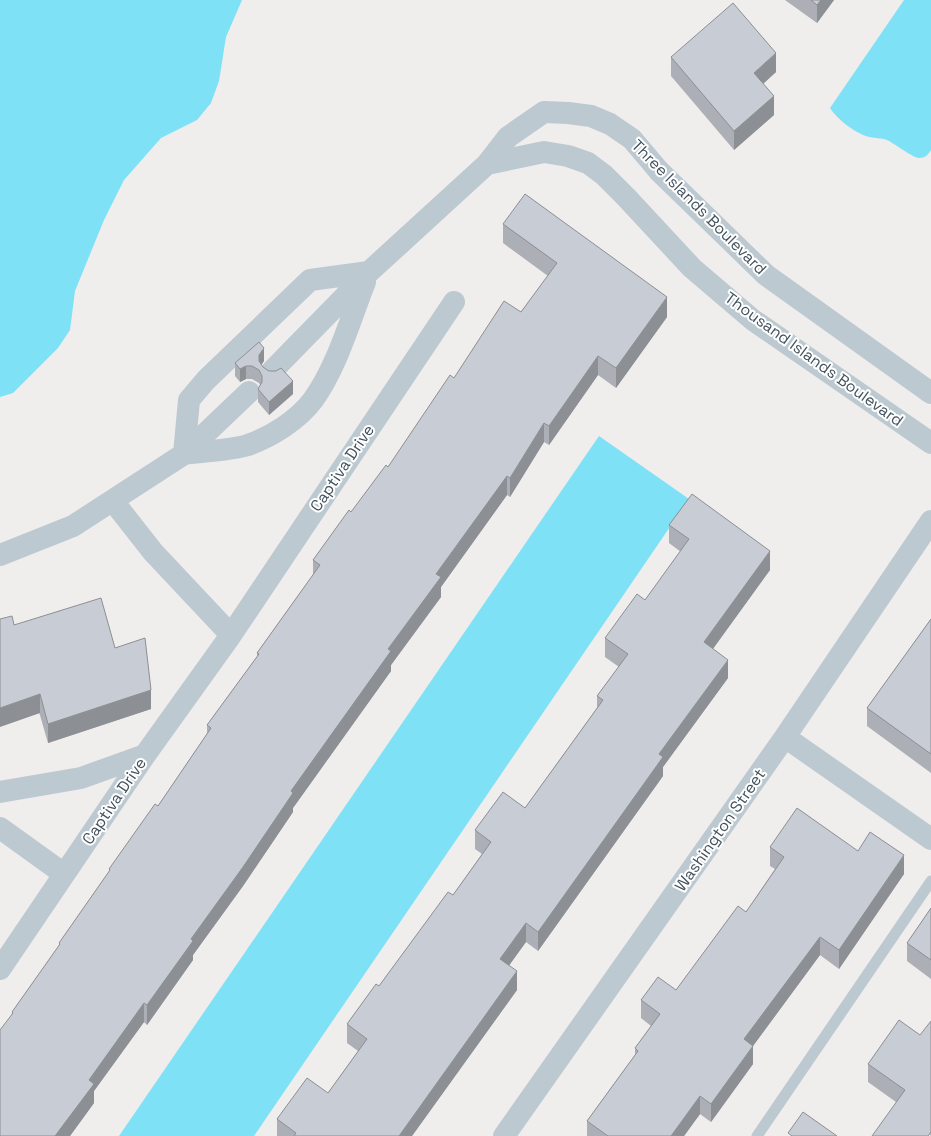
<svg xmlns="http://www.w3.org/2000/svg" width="931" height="1136" viewBox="0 0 931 1136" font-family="'Space Grotesk',sans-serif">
<rect width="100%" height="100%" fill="#f0eded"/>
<!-- water -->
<path fill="#7ee1f5" d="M 0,0 L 242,0 L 226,37 L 219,81 L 211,103 L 197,120 L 161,138 L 124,180 L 104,220 L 75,291 L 70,330 L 58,348 L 13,393 L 0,397 Z
M 904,0 L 931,0 L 931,150 C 928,155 925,158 919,158 C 914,158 896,145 889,141 C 882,137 874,139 866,136 C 854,132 837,119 830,108 Z
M 599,436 L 689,499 L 254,1136 L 119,1136 Z"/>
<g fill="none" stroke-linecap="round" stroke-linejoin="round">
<!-- service -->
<path stroke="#bcc9d1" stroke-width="11" d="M 757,1136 L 931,881"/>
<!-- minor -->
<path stroke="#bcc9d1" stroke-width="22" d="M 487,164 L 544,152 L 568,156 L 588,163 L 604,175 L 626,197 L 692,268 L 753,320 L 931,443
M 272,371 L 369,272 L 487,164 L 508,137 L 544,112 L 568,113 L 591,116 L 610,124 L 632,139 L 659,171 L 766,275 L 931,393
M 184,454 C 204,451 228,451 248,445 C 271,437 298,420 313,400 C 337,367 350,320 365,282
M 184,454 L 189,400 L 206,380 L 310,280 L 369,272
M 113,501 L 153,552 L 231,635
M 0,555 L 73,526 L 184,454 L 249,392
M 785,737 L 931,839
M 0,792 L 81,778 L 145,755
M 0,828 L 64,874
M 0,969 L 145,755 L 231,635 L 454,302
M 504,1136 L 785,737 L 931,521"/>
</g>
<!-- wall -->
<path fill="#acafb6" d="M 785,0 L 834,0 L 817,23 Z
M 671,57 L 776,72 L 763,84 L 774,115 L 734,150 L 671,76 Z
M 503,224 L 667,317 L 616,388 L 598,375 L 549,445 L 544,442 L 510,497 L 507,495 L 441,587 L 441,597 L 391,665 L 391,671 L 293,808 L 293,812 L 243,886 L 193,955 L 193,960 L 147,1025 L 144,1022 L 94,1091 L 94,1103 L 70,1136 L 0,1136 L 12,1012 L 59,946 L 59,943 L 109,872 L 109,869 L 158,806 L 207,734 L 207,725 L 257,657 L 257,653 L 313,575 L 313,560 L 388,467 L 454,378 L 521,312 L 548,276 L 503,243 Z
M 264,361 L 261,365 L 263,367 L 293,394 L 269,415 L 258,402 L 258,389 L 260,385 L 259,383 L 252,379 L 246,379 L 240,382 L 235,376 L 235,363 Z
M 669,525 L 770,570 L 713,649 L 728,678 L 663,767 L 663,776 L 538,951 L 526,942 L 509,965 L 517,990 L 412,1136 L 277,1136 L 277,1119 L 328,1093 L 358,1051 L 347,1043 L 347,1024 L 379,986 L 453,895 L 482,854 L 475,849 L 475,830 L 525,808 L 597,708 L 597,696 L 619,667 L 605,657 L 605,638 L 645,600 L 681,552 L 669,543 Z
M 931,619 L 931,773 L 867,726 L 867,708 Z
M 14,625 L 115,648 L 151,709 L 48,743 Z
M 770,847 L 858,851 L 904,874 L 839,969 L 820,955 L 753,1046 L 753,1064 L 711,1122 L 700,1114 L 684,1136 L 587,1136 L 587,1121 L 635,1055 L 635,1048 L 651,1026 L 641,1018 L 641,1000 L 676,990 L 746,912 L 775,869 L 770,866 Z
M 931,908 L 931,979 L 907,961 L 907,943 Z
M 920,1035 L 931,1136 L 896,1102 L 868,1082 L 868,1064 Z"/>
<!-- shaded-wall -->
<path fill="#8c8f94" d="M 821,0 L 834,0 L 817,23 L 817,5 Z
M 776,53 L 776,72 L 754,92 L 754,73 Z
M 774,96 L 774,115 L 734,150 L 734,131 Z
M 667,297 L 667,317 L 616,388 L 616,368 Z
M 264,348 L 264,361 L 259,368 L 259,355 Z
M 598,356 L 598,375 L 549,445 L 549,426 Z
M 246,366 L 246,379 L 240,382 L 240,369 Z
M 293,381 L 293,394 L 269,415 L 269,402 Z
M 544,423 L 544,442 L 510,497 L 510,478 Z
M 507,476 L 507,495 L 441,587 L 441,597 L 391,665 L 391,671 L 293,808 L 293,812 L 243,886 L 193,955 L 193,960 L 147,1025 L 147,1005 L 191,939 L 291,791 L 388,649 L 436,574 Z
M 770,551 L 770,570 L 704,661 L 704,642 Z
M 728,660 L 728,678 L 663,767 L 663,776 L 538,951 L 538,932 L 659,754 Z
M 151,690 L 151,709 L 48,743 L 48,724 Z
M 40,694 L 40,713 L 0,727 L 0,708 Z
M 904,855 L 904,874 L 839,969 L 839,950 Z
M 526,923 L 526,942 L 500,978 L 500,959 Z
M 820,937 L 820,955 L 753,1046 L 753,1064 L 711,1122 L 711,1104 L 744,1039 Z
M 517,971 L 517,990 L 412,1136 L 399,1136 Z
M 144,1003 L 144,1022 L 94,1091 L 94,1103 L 70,1136 L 55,1136 L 89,1080 Z
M 700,1096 L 700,1114 L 684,1136 L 671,1136 Z"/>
<!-- building -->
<path fill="#c8ccd4" stroke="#8c8f94" d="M 811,0 L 821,0 L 817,5 Z
M 733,3 L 776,53 L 754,73 L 774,96 L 734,131 L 671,57 Z
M 525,194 L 667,297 L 616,368 L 598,356 L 549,426 L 544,423 L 510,478 L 507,476 L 436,574 L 441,577 L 388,649 L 391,651 L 291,791 L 293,793 L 243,867 L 191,939 L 193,941 L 147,1005 L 144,1003 L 89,1080 L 94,1084 L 55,1136 L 0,1136 L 0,1030 L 13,1013 L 12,1012 L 60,944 L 59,943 L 110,870 L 109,869 L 155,804 L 158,806 L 211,728 L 207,725 L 259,654 L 257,653 L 320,565 L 313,560 L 349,510 L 351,512 L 386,465 L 388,467 L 450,375 L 454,378 L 504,301 L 521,312 L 557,263 L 503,224 Z
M 259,342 L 264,348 L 259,355 L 259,361 L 263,367 L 269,371 L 276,371 L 281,368 L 293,381 L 269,402 L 258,389 L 262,382 L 262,376 L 259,370 L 252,366 L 246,366 L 240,369 L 235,363 Z
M 692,494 L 770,551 L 704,642 L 728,660 L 659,754 L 663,757 L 538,932 L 526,923 L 500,959 L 517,971 L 399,1136 L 294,1136 L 296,1133 L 277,1119 L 307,1078 L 328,1093 L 367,1039 L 347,1024 L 376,984 L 379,986 L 448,892 L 453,895 L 491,842 L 475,830 L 503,792 L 525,808 L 603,700 L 597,696 L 628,654 L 605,638 L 637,594 L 645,600 L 689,539 L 669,525 Z
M 101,598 L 115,648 L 145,638 L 151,690 L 48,724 L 40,694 L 0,708 L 0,619 L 12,616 L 14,625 Z
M 931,619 L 931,754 L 867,708 Z
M 797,808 L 858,851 L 870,832 L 904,855 L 839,950 L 820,937 L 744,1039 L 753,1046 L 711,1104 L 700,1096 L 671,1136 L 608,1136 L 587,1121 L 638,1051 L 635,1048 L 660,1014 L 641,1000 L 658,977 L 676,990 L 738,906 L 746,912 L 784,857 L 770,847 Z
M 931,908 L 931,960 L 907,943 Z
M 899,1020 L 920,1035 L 931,1021 L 931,1132 L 928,1136 L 872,1136 L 905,1090 L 868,1064 Z
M 803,1112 L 837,1136 L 792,1136 L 788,1133 Z"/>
<g text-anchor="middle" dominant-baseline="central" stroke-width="4" stroke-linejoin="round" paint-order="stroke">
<!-- street labels -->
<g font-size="16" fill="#43525d" stroke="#fff">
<text transform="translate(699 207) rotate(45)">Three Islands Boulevard</text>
<text transform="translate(814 359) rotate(36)">Thousand Islands Boulevard</text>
<text transform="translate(342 468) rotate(-56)">Captiva Drive</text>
<text transform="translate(114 801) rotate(-56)">Captiva Drive</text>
<text transform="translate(720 830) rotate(-55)">Washington Street</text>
</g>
</g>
</svg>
